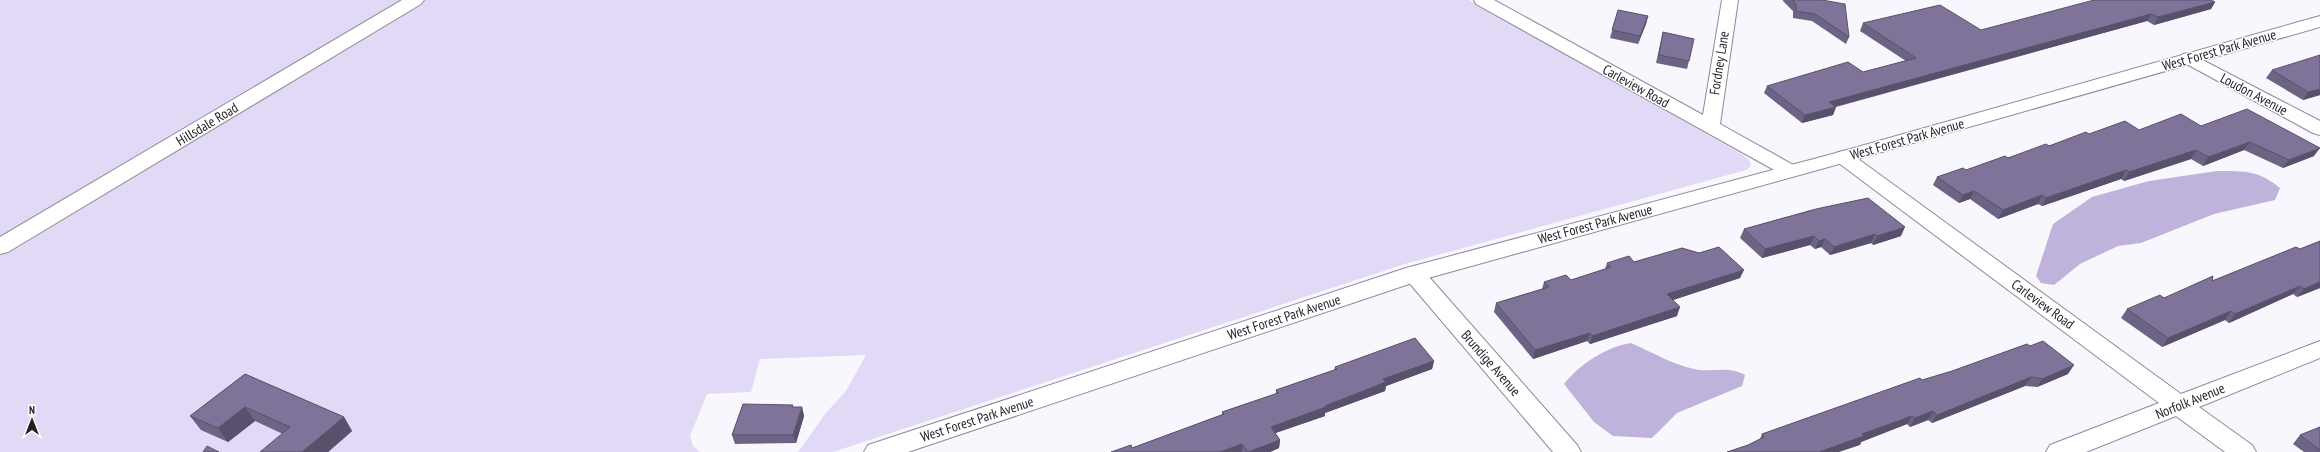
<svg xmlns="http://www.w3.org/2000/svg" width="2320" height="452" viewBox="0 0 2320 452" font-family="'PT Sans Narrow',sans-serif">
<rect width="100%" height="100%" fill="#f8f7fd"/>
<!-- green -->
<path fill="#e2d9f6" d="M 0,0 L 1469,0 L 1740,153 L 1749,160 L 1751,166 L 1746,170 L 1405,264 L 833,452 L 798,452 L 826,413 L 846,391 L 866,355 L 760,359 L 751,392 L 707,394 L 690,436 L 693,446 L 700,452 L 0,452 Z"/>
<!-- forest -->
<path fill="#bfb2db" d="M 2217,171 C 2243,171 2259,170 2280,188 L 2275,200 L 2214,214 L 2141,243 L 2118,246 L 2080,264 L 2054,285 L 2041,283 L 2036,276 L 2053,224 L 2092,197 L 2149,181 Z
M 1631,343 C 1652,352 1671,364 1694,369 C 1711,373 1728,365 1745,375 L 1742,386 L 1677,413 L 1652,438 L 1613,436 L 1594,422 L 1564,384 C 1580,364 1606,347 1631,343 Z"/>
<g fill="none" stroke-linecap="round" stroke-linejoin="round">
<defs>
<path id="street" d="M 1474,0 L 1494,0 L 1703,115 L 1722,0 L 1738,0 L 1720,124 L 1797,167 L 1800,171 L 1797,175 L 1790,177 L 1783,175 L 1476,4 Z
M 2189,53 L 2320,121 L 2320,135 L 2313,133 L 2183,62 L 2180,58 L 2183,54 Z
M 1843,151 L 1850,153 L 2181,394 L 2320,341 L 2320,358 L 2199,407 L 2252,445 L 2256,452 L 2225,452 L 2176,416 L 2086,452 L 2046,452 L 2050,445 L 2159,403 L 1836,161 L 1833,157 L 1836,153 Z
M 1414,267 L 1422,269 L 1577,445 L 1581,452 L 1553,452 L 1406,279 L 1403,274 L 1406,269 Z"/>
<path id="secondary" d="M 402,0 L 424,0 L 421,4 L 8,252 L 0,254 L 0,237 Z
M 2320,16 L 2320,27 L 1850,161 L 1421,280 L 908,452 L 864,452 L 868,445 L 1406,268 L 1836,153 Z"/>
</defs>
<!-- street casing -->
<use href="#street" stroke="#8e8a98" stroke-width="2"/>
<!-- secondary casing -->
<use href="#secondary" stroke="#8e8a98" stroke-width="2"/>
<!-- street -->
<use href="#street" fill="#fff" fill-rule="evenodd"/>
<!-- secondary -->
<use href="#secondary" fill="#fff" fill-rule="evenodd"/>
</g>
<!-- wall -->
<path fill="#6d6384" d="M 1783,0 L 1822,0 L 1849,37 L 1846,44 L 1812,21 L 1793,18 L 1793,11 L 1783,1 Z
M 2213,1 L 2215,2 L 2211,9 L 2154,25 L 2147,21 L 1836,107 L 1833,115 L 1802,123 L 1764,93 L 1767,86 L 1863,72 L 1906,61 L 1860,31 L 1863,23 L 1981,30 Z
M 1618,10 L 1648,16 L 1646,24 L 1638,44 L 1610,38 Z
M 1663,32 L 1689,61 L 1687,69 L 1656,63 L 1661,40 Z
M 2272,70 L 2320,95 L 2303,100 L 2266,78 Z
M 2201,126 L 2314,156 L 2283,168 L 2244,150 L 2203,166 L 2191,159 L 2124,181 L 2121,179 L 2042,206 L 2038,204 L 1998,219 L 1970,199 L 1959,203 L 1933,185 L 1937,177 L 1966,170 L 2089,134 L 2139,130 Z
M 1816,209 L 1901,236 L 1873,245 L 1871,243 L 1830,255 L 1821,247 L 1815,249 L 1810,245 L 1762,258 L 1740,238 L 1744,229 Z
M 2320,241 L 2320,288 L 2297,297 L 2293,294 L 2229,323 L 2225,320 L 2162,347 L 2121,318 L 2127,309 L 2164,298 L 2212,281 L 2300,249 Z
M 1634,262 L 1740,278 L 1673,300 L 1677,316 L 1590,344 L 1587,341 L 1533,359 L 1494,312 L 1496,303 L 1542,289 L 1544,282 L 1571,280 L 1605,269 L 1607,263 Z
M 1434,361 L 1432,369 L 1386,386 L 1385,391 L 1325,413 L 1325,416 L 1275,433 L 1280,440 L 1279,448 L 1270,452 L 1111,452 L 1132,448 L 1222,415 L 1222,412 L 1276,394 L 1276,390 L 1334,370 L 1335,367 Z
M 245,374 L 344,417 L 352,431 L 328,452 L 260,452 L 283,434 L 255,421 L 228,442 L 201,430 L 190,416 Z
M 2068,374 L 2037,387 L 2025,386 L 1932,423 L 1928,420 L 1910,427 L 1907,424 L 1861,442 L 1860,445 L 1748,445 L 1760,439 L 1762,434 L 1922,380 Z
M 793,407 L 802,407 L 804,416 L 796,443 L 735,444 L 732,435 Z
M 2320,427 L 2320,452 L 2304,452 L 2293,444 L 2300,435 Z"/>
<!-- shaded-wall -->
<path fill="#59506b" d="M 2215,2 L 2211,9 L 2154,25 L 2158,17 Z
M 2151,14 L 2147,21 L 1826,109 L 1829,102 Z
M 1648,16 L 1646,24 L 1638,44 L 1640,36 Z
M 2320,89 L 2320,95 L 2303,100 L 2308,92 Z
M 1836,107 L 1833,115 L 1802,123 L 1805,115 Z
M 2250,142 L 2244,150 L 2203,166 L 2208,157 Z
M 2320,148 L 2314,156 L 2283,168 L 2289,160 Z
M 2196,150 L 2191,159 L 2124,181 L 2129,172 Z
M 2126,170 L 2121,179 L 2042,206 L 2046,198 Z
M 1974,191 L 1970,199 L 1959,203 L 1963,195 Z
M 2042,195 L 2038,204 L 1998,219 L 2003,210 Z
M 1905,227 L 1901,236 L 1873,245 L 1877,236 Z
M 1875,234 L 1871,243 L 1830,255 L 1834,247 Z
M 1814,236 L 1810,245 L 1762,258 L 1765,249 Z
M 1825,239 L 1821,247 L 1815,249 L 1819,241 Z
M 1744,270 L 1740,278 L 1664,303 L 1667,294 Z
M 2320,282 L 2320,288 L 2297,297 L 2304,289 Z
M 2300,286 L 2293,294 L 2229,323 L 2235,314 Z
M 1680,307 L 1677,316 L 1590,344 L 1592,336 Z
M 2231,311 L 2225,320 L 2162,347 L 2168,338 Z
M 1590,333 L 1587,341 L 1533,359 L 1535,350 Z
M 1434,361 L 1432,369 L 1386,386 L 1385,391 L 1325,413 L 1325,416 L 1270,435 L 1271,427 L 1325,406 L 1383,379 Z
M 2074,365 L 2068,374 L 2037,387 L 2042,379 Z
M 2031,377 L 2025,386 L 1932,423 L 1937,415 Z
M 245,407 L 255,421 L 228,442 L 218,428 Z
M 802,407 L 804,416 L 796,443 L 793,435 Z
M 1933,411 L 1928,420 L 1910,427 L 1915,418 Z
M 1912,416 L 1907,424 L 1861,442 L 1860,445 L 1839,452 L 1819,452 L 1862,434 Z
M 344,417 L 352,431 L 328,452 L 302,452 Z
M 1280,440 L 1279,448 L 1270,452 L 1248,452 Z
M 1242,444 L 1242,452 L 1220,452 Z"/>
<!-- building -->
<path fill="#7f7399" stroke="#59506b" d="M 1792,0 L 1822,0 L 1845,4 L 1849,37 L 1815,14 L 1796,11 L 1796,4 Z
M 2094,0 L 2211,0 L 2215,2 L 2158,17 L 2151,14 L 1829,102 L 1836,107 L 1805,115 L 1767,86 L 1848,62 L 1863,72 L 1916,58 L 1863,23 L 1940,5 L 1981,30 Z
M 1618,10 L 1648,16 L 1640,36 L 1612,30 Z
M 1663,32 L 1694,39 L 1689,61 L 1659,55 Z
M 2320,55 L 2320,89 L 2308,92 L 2272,70 Z
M 2247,109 L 2320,148 L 2289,160 L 2250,142 L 2208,157 L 2196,150 L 2129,172 L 2126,170 L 2046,198 L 2042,195 L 2003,210 L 1974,191 L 1963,195 L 1937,177 L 1963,168 L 1966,170 L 2005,156 L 2008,158 L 2046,144 L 2049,146 L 2086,132 L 2089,134 L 2125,121 L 2139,130 L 2181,114 L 2201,126 Z
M 1868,198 L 1905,227 L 1877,236 L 1875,234 L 1834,247 L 1825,239 L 1819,241 L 1814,236 L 1765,249 L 1744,229 L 1816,209 Z
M 2320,241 L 2320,282 L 2304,289 L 2300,286 L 2235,314 L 2231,311 L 2168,338 L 2127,309 L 2160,295 L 2164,298 L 2213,276 L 2212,281 L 2296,247 L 2300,249 Z
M 1719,247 L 1744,270 L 1667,294 L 1680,307 L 1592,336 L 1590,333 L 1535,350 L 1496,303 L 1549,287 L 1544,282 L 1566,275 L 1571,280 L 1611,267 L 1607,263 L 1629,256 L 1634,262 L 1682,248 L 1699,253 Z
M 1415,338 L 1434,361 L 1383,379 L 1386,382 L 1325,406 L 1326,407 L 1271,427 L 1280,440 L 1248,452 L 1242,444 L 1220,452 L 1111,452 L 1131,445 L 1132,448 L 1224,414 L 1222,412 L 1278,393 L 1276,390 L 1337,369 L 1335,367 Z
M 2043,341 L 2074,365 L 2042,379 L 2031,377 L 1937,415 L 1933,411 L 1915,418 L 1912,416 L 1862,434 L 1864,436 L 1819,452 L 1727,452 L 1748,445 L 1764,437 L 1762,434 L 1920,378 L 1922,380 L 1952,371 L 2027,344 L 2030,346 Z
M 245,374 L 344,417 L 302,452 L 260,452 L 290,427 L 245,407 L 218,428 L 190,416 Z
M 743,404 L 793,405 L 792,407 L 802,407 L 793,435 L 732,435 Z
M 2320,427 L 2320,450 L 2300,435 Z
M 207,446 L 219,452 L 203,452 Z"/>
<g text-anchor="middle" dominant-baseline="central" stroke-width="3" stroke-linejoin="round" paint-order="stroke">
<!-- street labels -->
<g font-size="14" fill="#1f1e23" stroke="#fff">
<text transform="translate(2219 50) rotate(-16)">West Forest Park Avenue</text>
<text transform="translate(1719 63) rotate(-81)">Fordney Lane</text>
<text transform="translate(1636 86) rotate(29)">Carleview Road</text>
<text transform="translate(2254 94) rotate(28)">Loudon Avenue</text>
<text transform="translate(207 124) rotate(-31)">Hillsdale Road</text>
<text transform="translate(1907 139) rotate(-16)">West Forest Park Avenue</text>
<text transform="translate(1595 224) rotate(-15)">West Forest Park Avenue</text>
<text transform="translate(2043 304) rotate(36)">Carleview Road</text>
<text transform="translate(1284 317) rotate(-18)">West Forest Park Avenue</text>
<text transform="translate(1491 363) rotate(49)">Brundige Avenue</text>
<text transform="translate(2190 401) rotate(-22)">Norfolk Avenue</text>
<text transform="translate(977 419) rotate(-18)">West Forest Park Avenue</text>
</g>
</g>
<!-- north arrow -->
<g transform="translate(32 420)" stroke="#ffffff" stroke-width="3" paint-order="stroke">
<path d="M0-3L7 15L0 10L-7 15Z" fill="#1f1e23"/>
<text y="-6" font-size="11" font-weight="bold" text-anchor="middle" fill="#1f1e23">N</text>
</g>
</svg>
